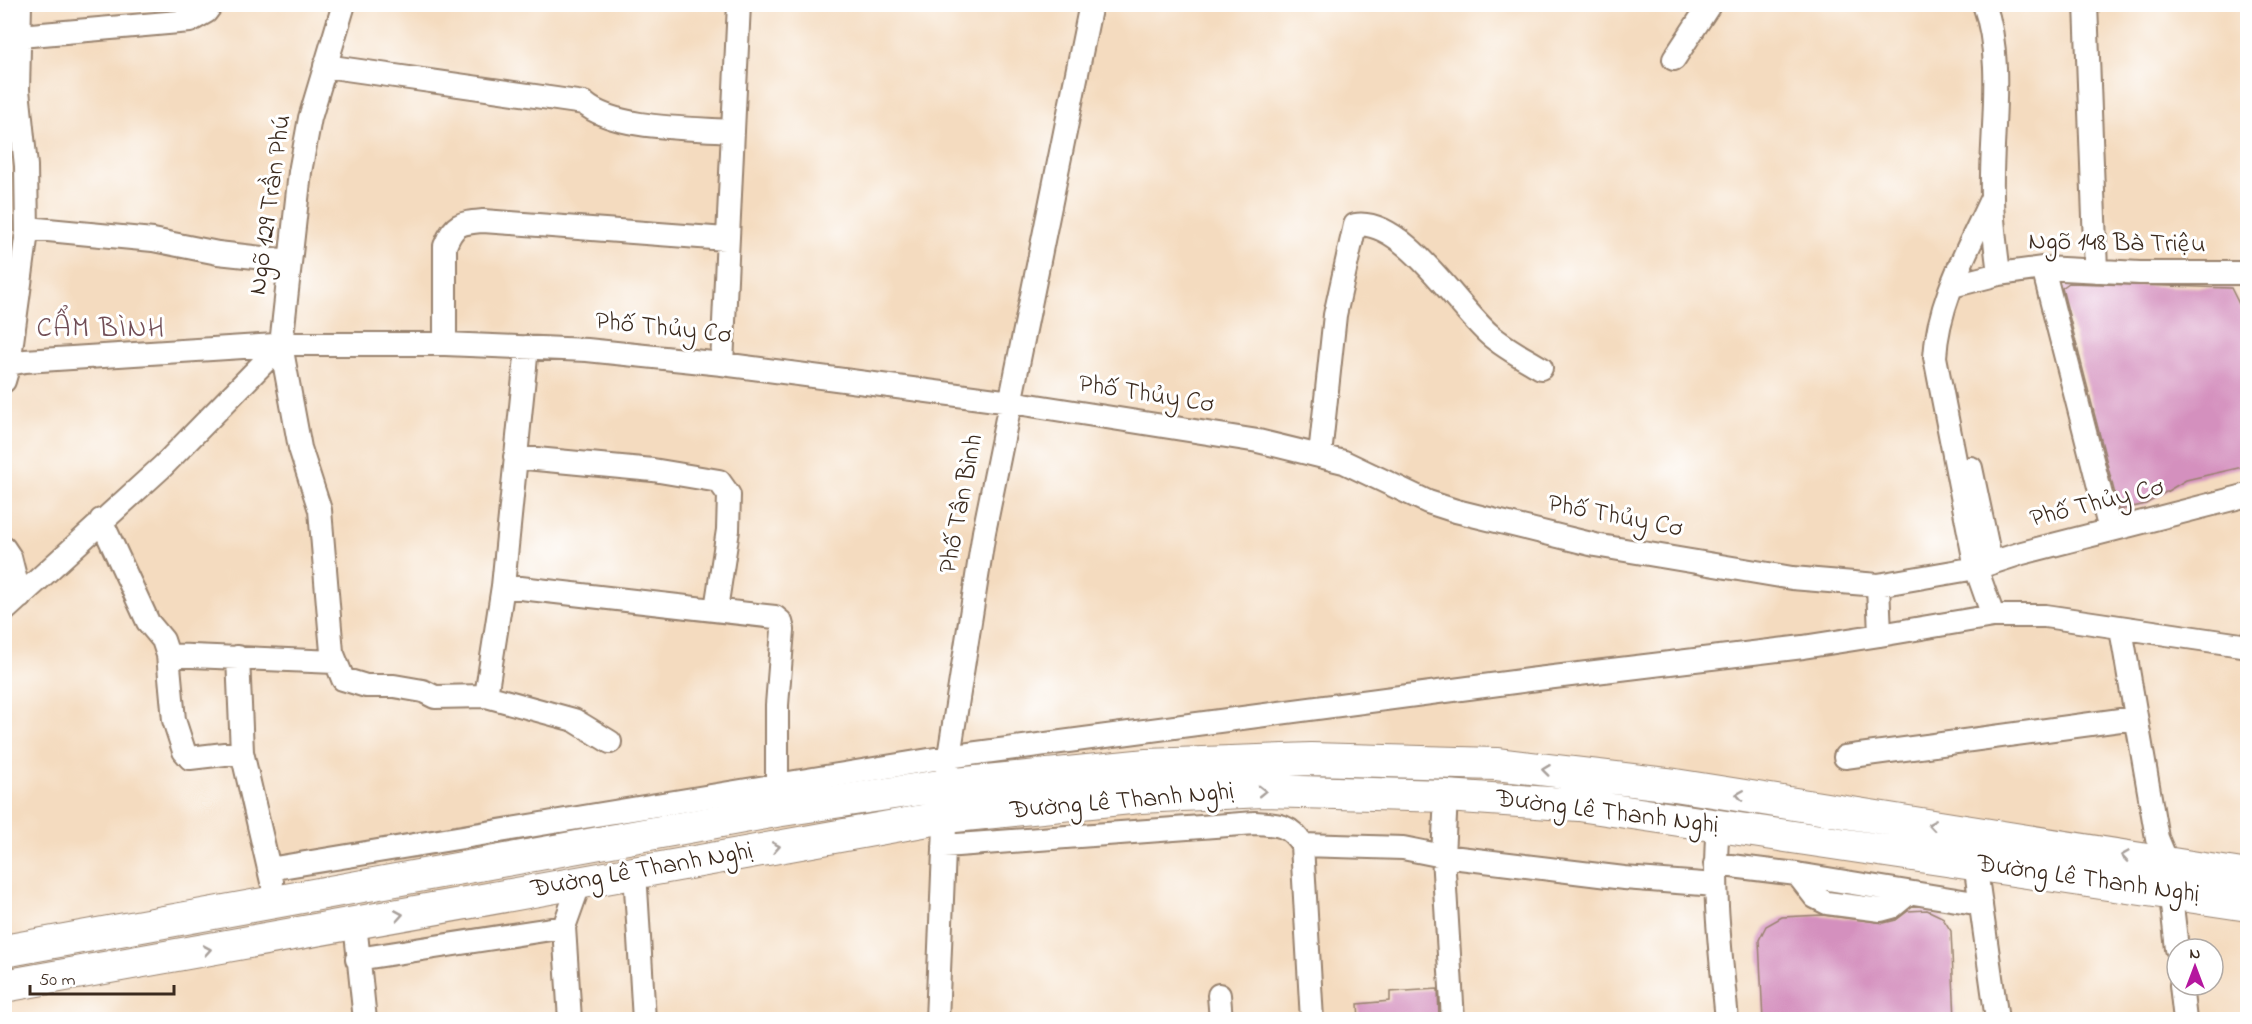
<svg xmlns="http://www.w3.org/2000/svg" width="2252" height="1024" viewBox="0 0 2252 1024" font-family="'Indie Flower',sans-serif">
<rect width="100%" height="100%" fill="#fff"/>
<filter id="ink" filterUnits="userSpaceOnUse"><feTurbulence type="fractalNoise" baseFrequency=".0167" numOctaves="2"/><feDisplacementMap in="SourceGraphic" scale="12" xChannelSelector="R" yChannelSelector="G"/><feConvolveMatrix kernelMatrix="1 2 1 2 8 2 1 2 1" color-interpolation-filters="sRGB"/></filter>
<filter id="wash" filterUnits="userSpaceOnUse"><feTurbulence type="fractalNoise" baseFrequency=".008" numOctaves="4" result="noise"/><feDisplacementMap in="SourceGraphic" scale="24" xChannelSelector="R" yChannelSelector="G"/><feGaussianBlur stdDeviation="1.35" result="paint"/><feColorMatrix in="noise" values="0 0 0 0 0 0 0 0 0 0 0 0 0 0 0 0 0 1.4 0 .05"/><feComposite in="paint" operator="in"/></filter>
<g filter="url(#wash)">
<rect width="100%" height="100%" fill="#f4dbbf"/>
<g id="blocks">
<!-- building -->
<path fill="#d490be" d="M 2069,283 L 2231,288 L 2247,320 L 2247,466 L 2186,480 L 2146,504 L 2119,510 L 2062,288 Z
M 1927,910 L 1942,917 L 1951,931 L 1955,1020 L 1763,1020 L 1759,940 L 1766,926 L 1782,917 L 1822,915 L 1884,923 L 1896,920 L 1908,911 Z
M 1438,989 L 1439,1019 L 1359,1020 L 1358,1004 L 1390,1001 L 1390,992 Z"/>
</g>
</g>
<g filter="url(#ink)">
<use href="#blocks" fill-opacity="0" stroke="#98826e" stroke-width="1.5"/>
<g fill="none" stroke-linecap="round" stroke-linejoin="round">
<defs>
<path id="minor" d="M 344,4 L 310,118 L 300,172 L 281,345 L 300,448 L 320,510 L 332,652 L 343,679 L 366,686 L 394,686 L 423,691 L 435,697 L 486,696
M 1984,4 C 2005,62 1990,136 1992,196 C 1992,222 1996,248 1999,274
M 2086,4 L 2096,271
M 20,36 L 190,21 L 206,12 L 212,4
M 1674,59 L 1710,4
M 325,66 L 584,103 C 614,130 692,128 733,131
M 1992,197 C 1969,248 1938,300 1935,357 L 1976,568 L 1993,616
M 27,228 L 153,240 L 218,253 L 290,261
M 2043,268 L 2110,530
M 1952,286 L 1999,274 L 2043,268 L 2140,273 L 2248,273
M 445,344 L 445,246 C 454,223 461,223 483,221 L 726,239
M 527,347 L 503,586 L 486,696 L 574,720 L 610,742
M 722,364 L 739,4
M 4,366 L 9,364 L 27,232 L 26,166 L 18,90 L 20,4
M 4,381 L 9,364 L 25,361 L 291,344 L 445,344 L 587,350 L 722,364 L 1011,402 L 1258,441 L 1344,462 L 1428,502 L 1456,511 L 1595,545 L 1792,578 L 1878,585 L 1976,568 L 2022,553 L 2248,495
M 1320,455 L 1335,315 L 1355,225 C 1403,217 1457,307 1490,335 C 1505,348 1524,358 1541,368
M 515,457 L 653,470 L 719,481 L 729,495 L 728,530 L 716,609
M 1971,468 L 1991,563
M 101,520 L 148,622 L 163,640 L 168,655 L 174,720 L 184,751 L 190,758 L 242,752
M 4,548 L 10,557 L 20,597
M 503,586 L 775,617 L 781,622 L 783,630 L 777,705 L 777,797
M 4,611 L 163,466 L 281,345
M 2121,629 L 2157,838 L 2167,862 L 2177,949
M 1880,635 L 1993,616 L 2045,616 L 2248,646
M 168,655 L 335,662
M 238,657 L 242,752 L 272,882
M 1845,757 L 2135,718
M 947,769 L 984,532 L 1091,4
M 1446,796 L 1443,856 L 1453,1020
M 1718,825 C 1712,890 1721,955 1727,1020
M 1302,845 L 1403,848 L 1443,856 L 1624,878 L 1716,885
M 944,846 L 1255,823 C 1278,824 1291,825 1302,845 L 1312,1020
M 1975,863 L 1997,1020
M 1715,864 L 1797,874 L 1981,904
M 269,869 L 947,757 L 1529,680 L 1803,647 L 1880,635 L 1878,585
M 635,872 L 644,1020
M 1797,874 L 1815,897 L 1827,903 L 1881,910 L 1892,907 L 1909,893
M 355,923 L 365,1020
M 357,959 L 564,927
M 2181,985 L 2185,1020
M 1219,995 L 1221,1020
M 570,1020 L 564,927 L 580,882
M 937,1020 L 946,802"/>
<path id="highway" d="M 4,951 L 776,811 L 946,785 L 1147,765 L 1311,759 L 1496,764 L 1675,785 L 2248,876
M 4,986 L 945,817 L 1140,797 L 1263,791 L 1446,796 L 1579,805 L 2248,905"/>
</defs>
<!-- minor casing -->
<use href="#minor" stroke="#98826e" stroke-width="26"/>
<!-- highway casing -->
<use href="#highway" stroke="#98826e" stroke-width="34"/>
<!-- minor -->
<use href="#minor" stroke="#fff" stroke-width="22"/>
<!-- highway -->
<use href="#highway" stroke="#fff" stroke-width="32"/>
</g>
<!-- one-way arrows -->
<defs><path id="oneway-chevron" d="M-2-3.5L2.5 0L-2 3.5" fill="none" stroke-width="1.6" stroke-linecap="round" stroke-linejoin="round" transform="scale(1.5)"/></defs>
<g stroke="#a79f9a">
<use href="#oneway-chevron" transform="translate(1546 770) rotate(-173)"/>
<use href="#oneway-chevron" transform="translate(1262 791) rotate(-1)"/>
<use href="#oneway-chevron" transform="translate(1740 795) rotate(-171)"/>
<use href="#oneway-chevron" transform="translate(1932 825) rotate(-171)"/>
<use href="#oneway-chevron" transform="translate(776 847) rotate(-10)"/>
<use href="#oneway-chevron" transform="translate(2125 856) rotate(-171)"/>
<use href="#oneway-chevron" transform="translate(399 915) rotate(-10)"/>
<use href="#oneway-chevron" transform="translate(207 950) rotate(-10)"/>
</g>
</g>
<g text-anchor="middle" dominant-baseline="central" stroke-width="6" stroke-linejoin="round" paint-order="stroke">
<!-- street labels -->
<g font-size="26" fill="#3b2a1e" stroke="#fff">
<text transform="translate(271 205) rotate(-82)">Ngõ 129 Trần Phú</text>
<text transform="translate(2117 244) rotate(1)">Ngõ 148 Bà Triệu</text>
<text transform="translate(663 329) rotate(6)">Phố Thủy Cơ</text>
<text transform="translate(1146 395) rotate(9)">Phố Thủy Cơ</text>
<text transform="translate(962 504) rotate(-79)">Phố Tân Bình</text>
<text transform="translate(2097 504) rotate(-14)">Phố Thủy Cơ</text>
<text transform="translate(1615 517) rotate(11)">Phố Thủy Cơ</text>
<text transform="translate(1122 802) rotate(-5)">Đường Lê Thanh Nghị</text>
<text transform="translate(1607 813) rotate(7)">Đường Lê Thanh Nghị</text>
<text transform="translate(642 871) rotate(-10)">Đường Lê Thanh Nghị</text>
<text transform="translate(2088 880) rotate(8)">Đường Lê Thanh Nghị</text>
</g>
<!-- quarter labels -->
<g font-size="28" letter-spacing="1.5" fill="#714e56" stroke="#fff">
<text x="101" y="329">CẨM BÌNH</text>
</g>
</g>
<!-- margin -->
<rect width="2252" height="1024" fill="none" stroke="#fff" stroke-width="24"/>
<!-- north arrow -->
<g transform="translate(2195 967)"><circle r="28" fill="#ffffff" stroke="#b1aaa5" stroke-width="1.5"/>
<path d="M0-4.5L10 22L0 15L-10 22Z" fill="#b5179e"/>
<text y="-9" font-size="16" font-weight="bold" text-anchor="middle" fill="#3b2a1e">N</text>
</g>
<!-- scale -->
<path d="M30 985v9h144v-9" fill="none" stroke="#3b2a1e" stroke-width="3"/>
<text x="39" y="985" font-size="18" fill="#3b2a1e" stroke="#ffffff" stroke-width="4.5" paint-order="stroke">50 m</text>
</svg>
